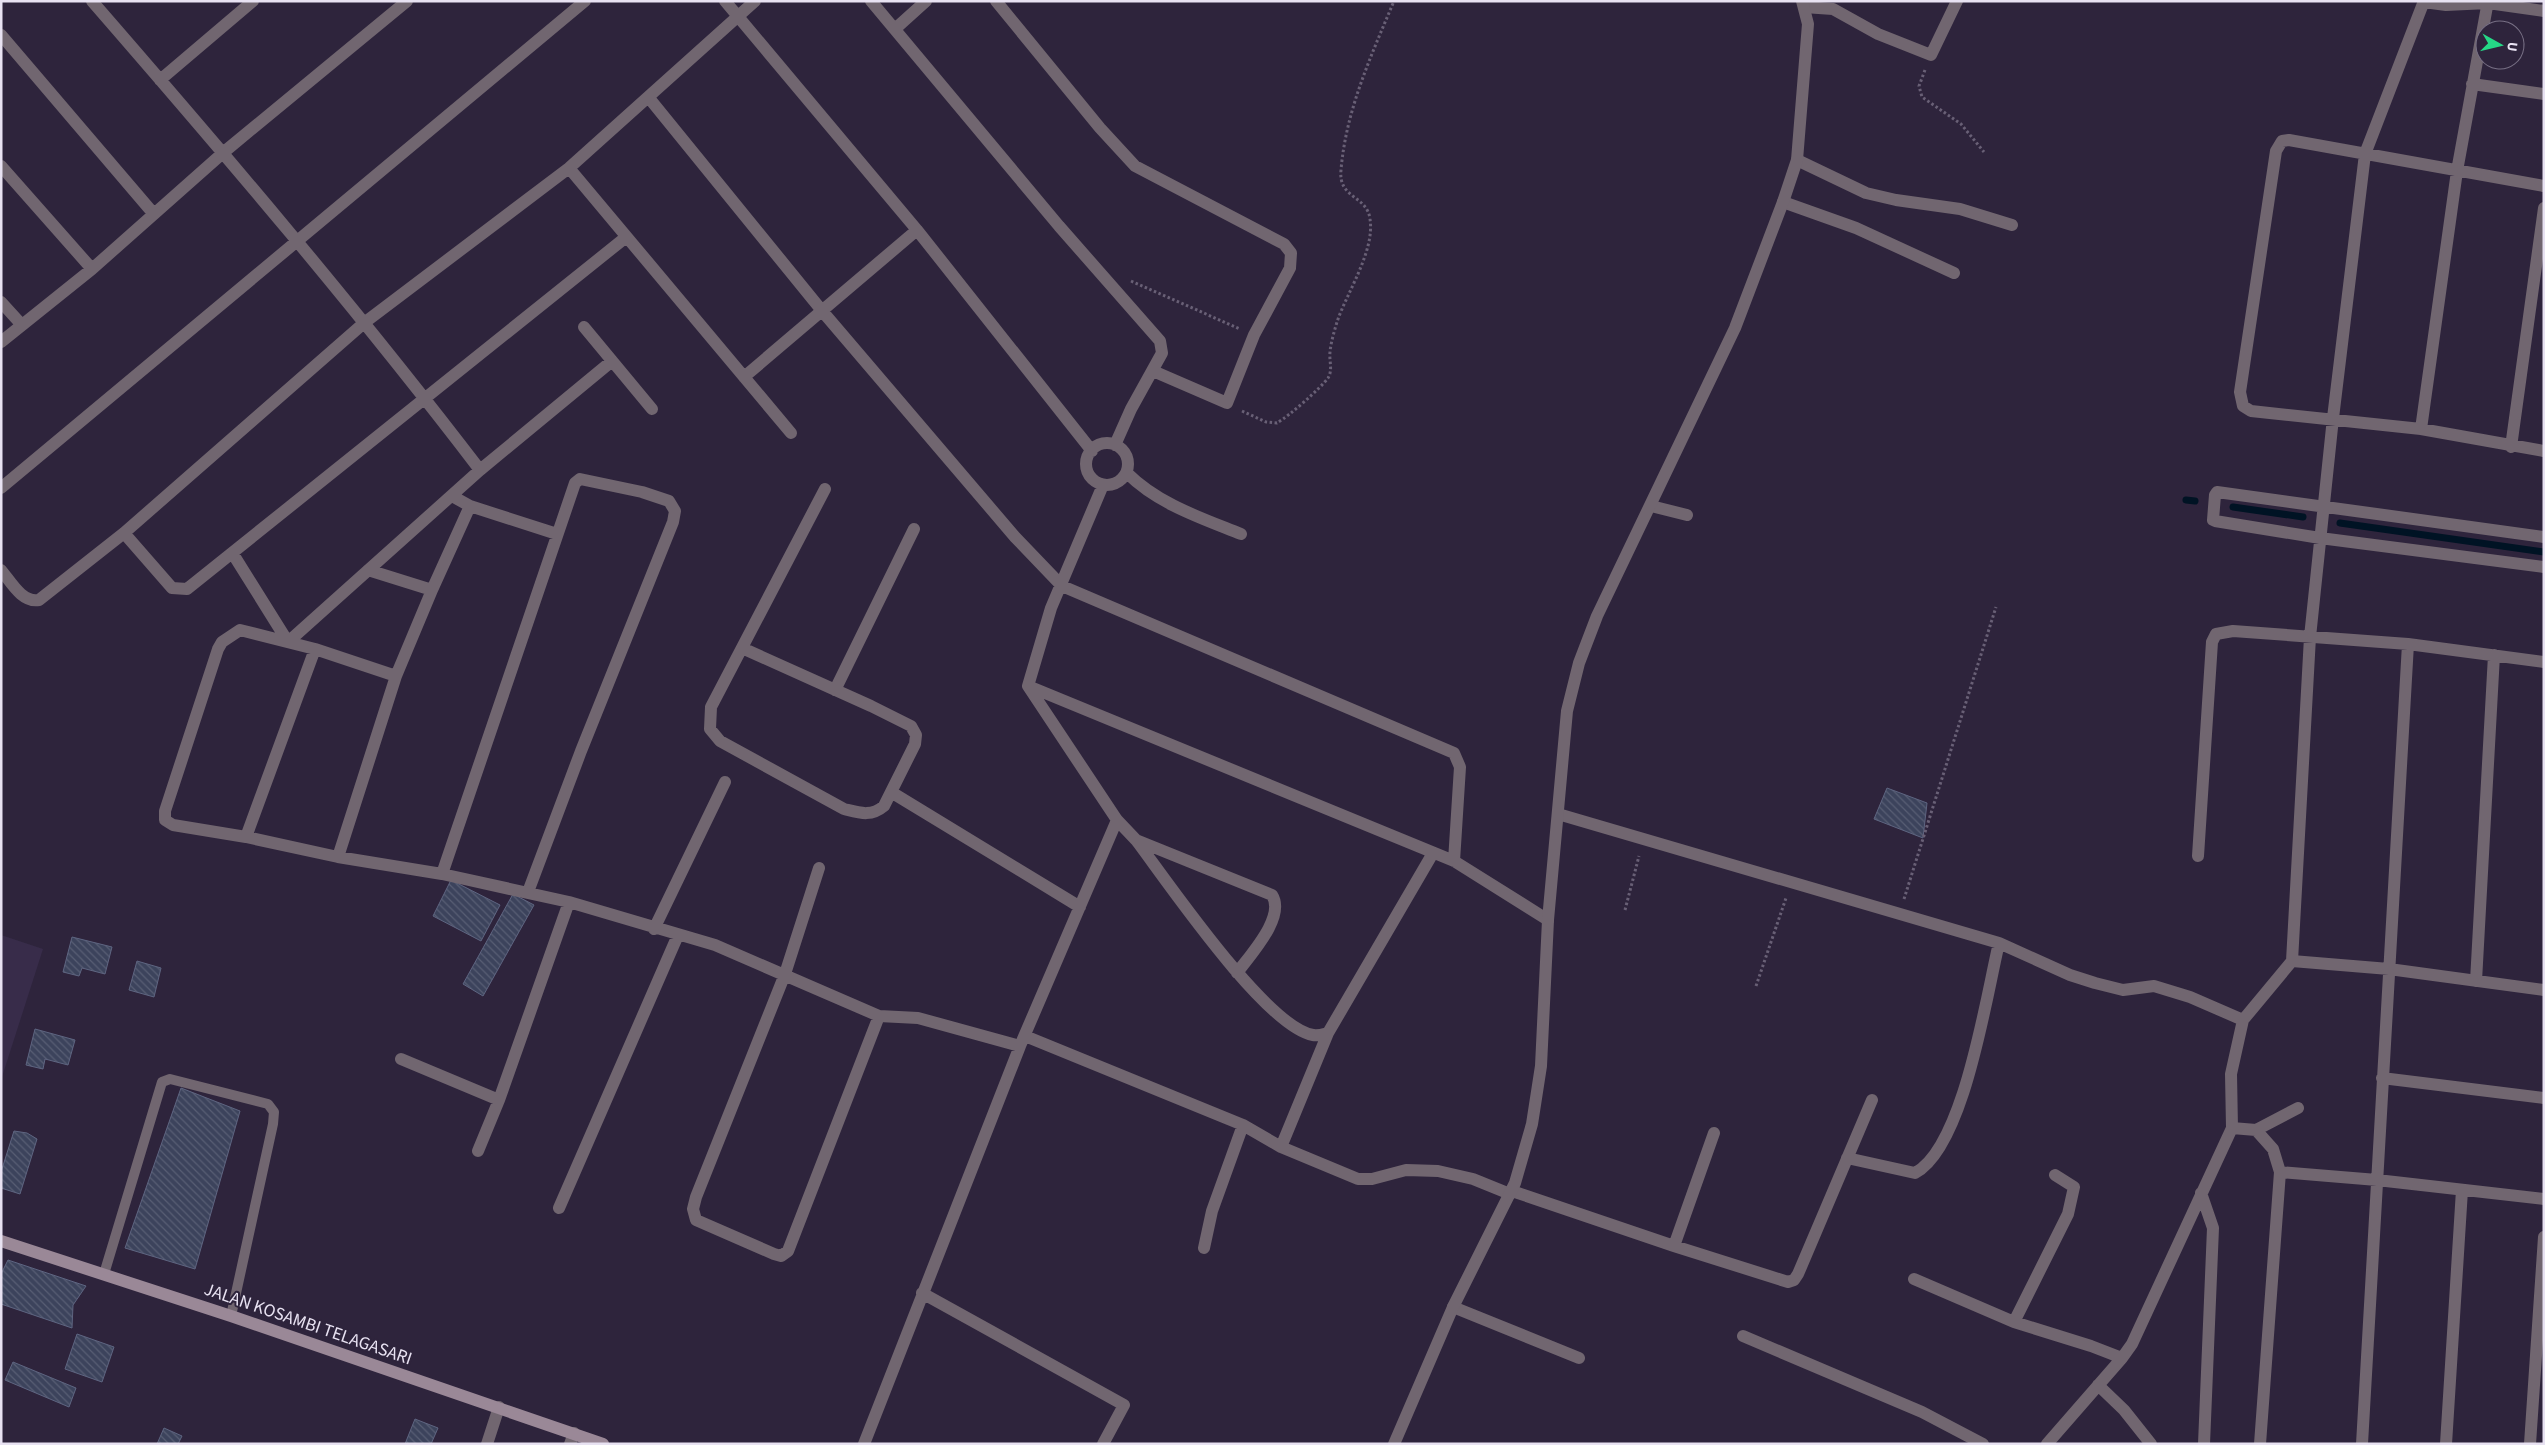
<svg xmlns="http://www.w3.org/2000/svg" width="2545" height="1445" viewBox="0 0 2545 1445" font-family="'Source Sans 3',sans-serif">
<defs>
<pattern id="building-back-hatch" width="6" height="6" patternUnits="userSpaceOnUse" patternTransform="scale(1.25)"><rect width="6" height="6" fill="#3c435c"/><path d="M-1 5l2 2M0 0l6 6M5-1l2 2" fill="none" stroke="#585e74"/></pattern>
</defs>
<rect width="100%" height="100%" fill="#2e243c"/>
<!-- built -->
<path fill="#382c4a" d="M 1,935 L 43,949 L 1,1080 Z"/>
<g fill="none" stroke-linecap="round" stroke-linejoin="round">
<!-- stream -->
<path stroke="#001324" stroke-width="7" d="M 2186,500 L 2195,501
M 2233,507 L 2303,517
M 2340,523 L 2544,552"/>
</g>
<!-- building -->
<path fill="url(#building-back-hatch)" stroke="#5e6581" d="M 1887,788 L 1927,803 L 1923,838 L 1874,819 Z
M 451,880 L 500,905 L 481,941 L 433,916 Z
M 513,894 L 534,905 L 483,996 L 463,984 Z
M 72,937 L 112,947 L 105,974 L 82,968 L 79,976 L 63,972 Z
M 137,961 L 161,968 L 154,997 L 129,990 Z
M 35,1029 L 75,1040 L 68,1065 L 45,1059 L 43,1069 L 26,1065 Z
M 181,1088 L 240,1111 L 195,1269 L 125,1248 Z
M 14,1131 L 27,1133 L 37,1139 L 20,1194 L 1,1188 L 1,1172 Z
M 8,1260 L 86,1286 L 73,1305 L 72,1328 L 1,1304 L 1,1274 Z
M 77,1334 L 114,1347 L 102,1382 L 65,1369 Z
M 13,1362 L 76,1388 L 69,1407 L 5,1380 Z
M 415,1419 L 438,1428 L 431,1444 L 405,1444 Z
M 164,1428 L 182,1436 L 178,1444 L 157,1444 Z"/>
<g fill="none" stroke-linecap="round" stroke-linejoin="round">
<!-- path -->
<path stroke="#696076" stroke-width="3" stroke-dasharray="2.5 2.5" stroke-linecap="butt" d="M 1925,70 L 1919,86 L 1922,97 L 1961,124 L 1984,152
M 1131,281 L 1240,329
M 1242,411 L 1266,422 L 1277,423 C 1289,416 1321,388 1328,378 C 1333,370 1329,361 1330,352 C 1331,342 1334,332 1337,322 C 1347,292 1375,251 1370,219 C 1367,195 1338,199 1341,170 C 1346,110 1371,56 1394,1
M 1904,899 L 1996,607
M 1625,910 L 1639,856
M 1756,986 L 1786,898"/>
<!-- service -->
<path stroke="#716670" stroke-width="10" d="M 104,1274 L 162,1082 L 170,1079 L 268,1104 L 274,1112 L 273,1124 L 231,1316"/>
<!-- minor -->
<path stroke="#716670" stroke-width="12" d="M 92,1 C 225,154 357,309 480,470
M 725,1 L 917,230 L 1092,451
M 871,1 L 1059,226 L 1160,341 L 1162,353 L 1131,409 L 1115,445
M 996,1 L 1100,128 L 1135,166 L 1284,244 L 1291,253 L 1290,268 L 1254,335 L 1227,403 L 1153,371
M 2424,2 L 2446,5 L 2488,3 L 2544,11
M 1804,7 L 1833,9 L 1878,34 L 1931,55 L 1957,1
M 895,29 L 926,1
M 1,35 L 153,213
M 160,80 L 253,1
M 2472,84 L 2544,94
M 649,98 L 823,312 L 1015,537 L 1062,586 L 1454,753 L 1460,767 L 1454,861
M 1797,160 L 1866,193 L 1896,200 L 1960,209 L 2012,225
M 1,166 L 92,269
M 569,168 L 791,433
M 2544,186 L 2289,140 L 2282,141 L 2276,151 L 2240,392 L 2243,406 L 2251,411 L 2421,429 L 2544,451
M 1783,202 L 1856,228 L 1954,273
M 1,302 L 21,324
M 584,327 L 652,409
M 1,342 L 92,269 L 224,152 L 407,1
M 744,377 L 917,230
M 2421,429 L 2457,171 L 2488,1
M1086 464a21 21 0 1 1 42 0a21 21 0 1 1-42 0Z
M 2511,447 L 2544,208
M 1127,473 C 1158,504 1201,518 1241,534
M 1103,485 L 1051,608 L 1028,686 L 1117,820 L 1136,840 C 1167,881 1266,1027 1313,1035 C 1318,1036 1324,1034 1328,1033
M 1,488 L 585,1
M 470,506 L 557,534
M 1651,506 L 1687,515
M 124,533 L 172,588 L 187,589 L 625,238
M 2544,537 L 2217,492 L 2215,495 L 2213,520 L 2215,521 L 2320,538 L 2544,567
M 233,554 L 288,642 L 480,470 L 612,361
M 1,570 C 11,582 22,603 39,600 L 124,533 L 364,323 L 569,168 L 755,1
M 432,590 L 470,506 L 452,496
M 742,648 L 871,706 L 911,726 L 916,735 L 915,744 L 884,806 C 871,817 860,813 844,809 L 720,741 L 710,729 L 711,707 L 825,489
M 396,676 L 315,649 L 240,630 L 222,642 L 218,649 L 165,811 L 165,820 L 173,825 L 246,837 L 338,857 L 442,874 L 569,902 L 715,945 L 879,1016 L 918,1018 L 1020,1046
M 1028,686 L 1454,861 L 1548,920
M 835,690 L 914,529
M 891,792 L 1080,907
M 1558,814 L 1999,943 L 2070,975 L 2095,983 L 2123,990 L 2154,986 L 2190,997 L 2243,1020
M 246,837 L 315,649
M 1136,840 L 1272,895 C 1286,917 1250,955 1237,973
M 2198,856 L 2212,642 L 2216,634 L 2233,631 L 2408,644 L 2544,662
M 338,857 L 396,676 L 432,590 L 368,570
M 819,868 L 785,974 L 696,1197 L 693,1209 L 696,1220 L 774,1254 L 781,1256 L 788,1251 L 879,1016
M 442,874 L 575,483 L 580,479 L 642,492 L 669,501 L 675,511 L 673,522 L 581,751 L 528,892
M 654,929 L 725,782
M 2292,961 L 2389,969 L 2544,990
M 2476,981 L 2494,655
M 1025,1036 L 1243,1125 L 1281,1147 L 1358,1179 L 1372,1179 L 1406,1170 L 1438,1171 L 1473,1179 L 1510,1194
M 401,1059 L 499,1100
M 2382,1078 L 2544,1098
M 2232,1128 L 2256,1130 L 2273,1149 L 2280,1172 L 2260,1444
M 2256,1130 L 2298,1108
M 1281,1147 L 1328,1033 L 1433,853
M 478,1151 L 499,1100 L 569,902
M 1847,1158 L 1915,1173 C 1964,1147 1986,997 1999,943
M 2280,1172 L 2377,1180 L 2544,1199
M 1512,1191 L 1674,1246 L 1788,1282 L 1794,1280 L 1798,1274 L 1872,1100
M 2201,1193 L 2213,1228 L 2204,1444
M 559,1208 L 678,935
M 1674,1246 L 1714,1133
M 1204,1248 L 1212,1211 L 1243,1125
M 1914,1279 L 2014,1322 L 2091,1346 L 2122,1358
M 922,1293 L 1124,1405 L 1103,1444
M 1453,1307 L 1579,1358
M 2014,1322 L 2068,1214 L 2074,1187 L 2055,1175
M 1743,1336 L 1922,1412 L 1983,1444
M 2098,1385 L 2124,1410 L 2151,1444
M 487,1444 L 499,1407
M 570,1444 L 574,1433
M 864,1444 L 1020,1046 L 1117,820
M 2047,1444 L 2122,1358 L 2132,1344 L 2232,1128 L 2231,1074 L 2243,1020 L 2292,961 L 2310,637 L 2333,418 L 2365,154 L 2424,1
M 2362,1444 L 2408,644
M 2446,1444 L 2462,1190
M 2530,1444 L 2544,1237"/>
<!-- tertiary -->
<path stroke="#716670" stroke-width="12" d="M 1394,1444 L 1453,1307 L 1515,1183 L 1532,1124 L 1541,1066 L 1548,920 L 1567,711 L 1579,663 L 1597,616 L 1735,328 L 1783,202 L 1797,160 L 1808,24 L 1802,1"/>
<!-- secondary -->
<path stroke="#9a8897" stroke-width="12" d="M 1,1241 L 231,1316 L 603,1444"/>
</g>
<g text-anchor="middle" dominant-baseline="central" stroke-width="4" stroke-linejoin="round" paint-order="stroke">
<!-- street labels -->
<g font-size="18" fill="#e8e2f2" stroke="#2e243c">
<text transform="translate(308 1324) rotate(19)">JALAN KOSAMBI TELAGASARI</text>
</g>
</g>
<!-- border -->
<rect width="2545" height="1445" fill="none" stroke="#e8e2f2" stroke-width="5"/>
<!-- north arrow -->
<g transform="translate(2500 45) rotate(98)"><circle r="24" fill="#2e243c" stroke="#787085"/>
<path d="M0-4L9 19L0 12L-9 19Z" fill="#25d886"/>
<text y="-8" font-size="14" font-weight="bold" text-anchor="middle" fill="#e8e2f2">U</text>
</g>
</svg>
